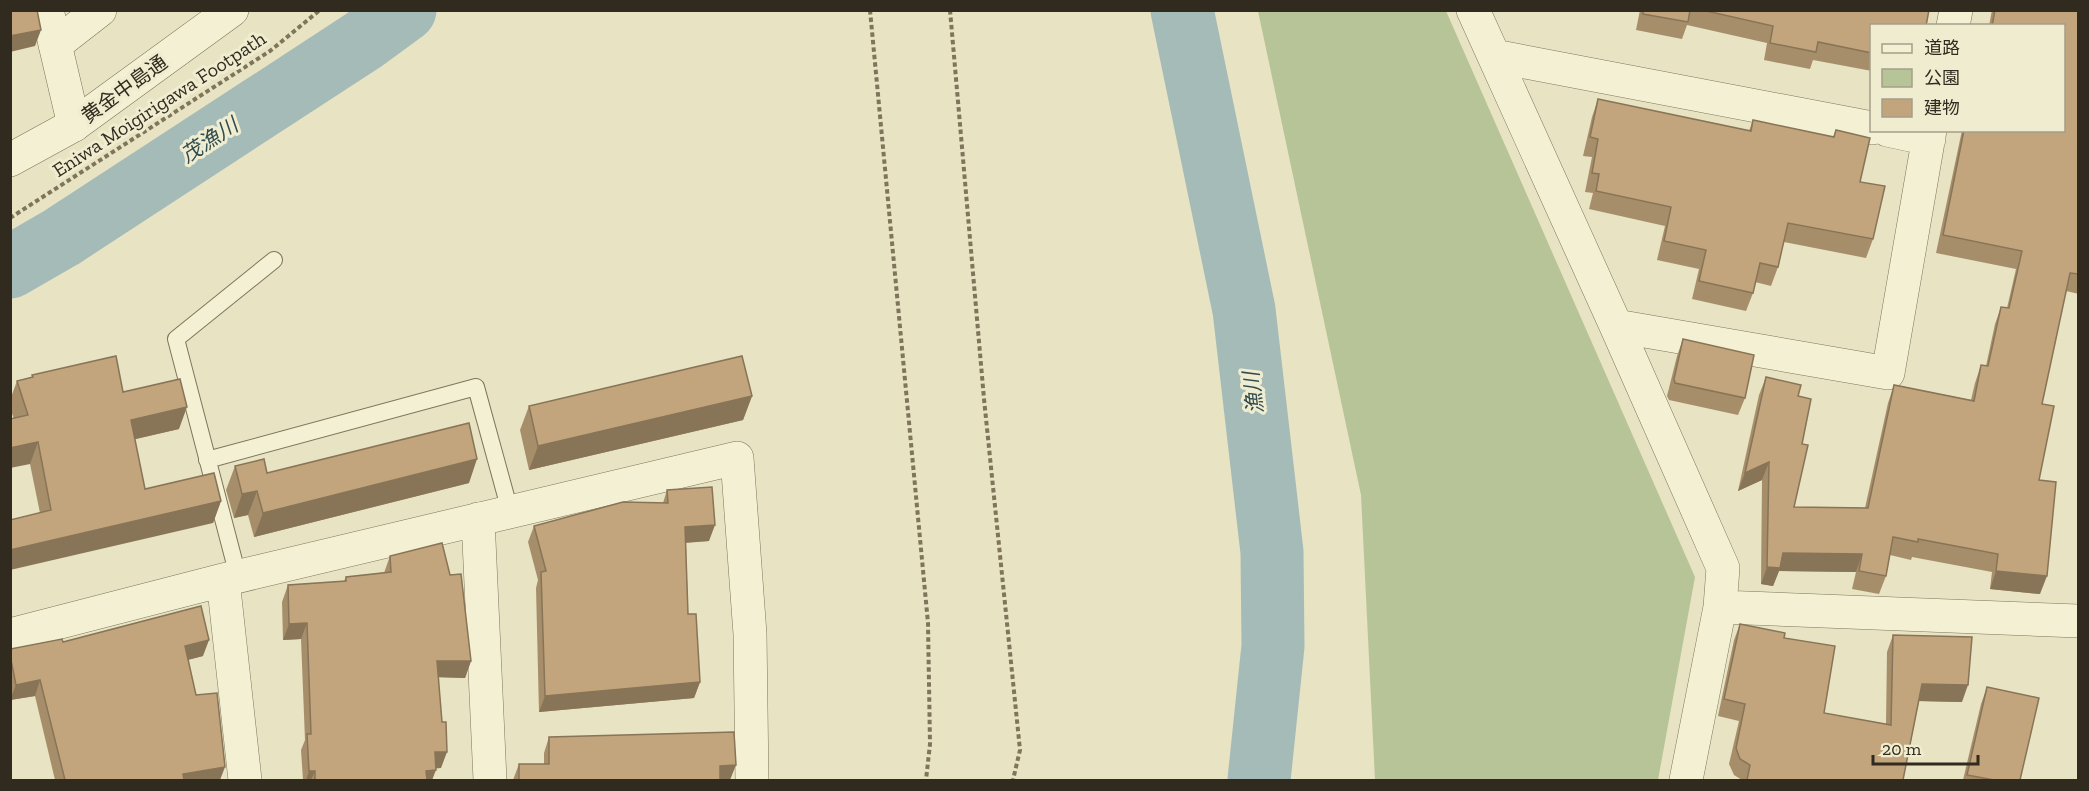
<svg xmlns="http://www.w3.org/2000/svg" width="2089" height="791" viewBox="0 0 2089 791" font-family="'Zilla Slab','Noto Sans JP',serif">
<rect width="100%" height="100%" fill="#e8e3c2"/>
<!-- green -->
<path fill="#b7c497" d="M 1258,11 L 1446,11 L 1695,577 L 1658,780 L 1375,780 L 1361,495 Z"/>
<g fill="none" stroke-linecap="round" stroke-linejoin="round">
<!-- river -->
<path stroke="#a4bbb8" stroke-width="63" d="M 1182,10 L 1244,310 L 1272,552 L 1273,646 L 1259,780
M 10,267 L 62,237 L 364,40 L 405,10"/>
<defs>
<path id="service" d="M 207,460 L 476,387 L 510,511
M 238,576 L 176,339 L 274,260"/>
<path id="minor" d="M 47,10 L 74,125
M 1473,10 L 1616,326 L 1723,568 L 1720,607 L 1686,780
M 1953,26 L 1956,10
M 55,45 L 100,10
M 1494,56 L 1872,128
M 1887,130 L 1929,139
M 1616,326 L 1888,373 L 1930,130
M 478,519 L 490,780
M 223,580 L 245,780
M 1720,607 L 2078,621
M 10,635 L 223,580 L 737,458 L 750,634 L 752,780"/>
<path id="tertiary" d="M 10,160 L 74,125 L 232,10"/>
</defs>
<!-- service casing -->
<use href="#service" stroke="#7f755b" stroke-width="18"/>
<!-- minor casing -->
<use href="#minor" stroke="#7f755b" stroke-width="34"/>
<!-- tertiary casing -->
<use href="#tertiary" stroke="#7f755b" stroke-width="34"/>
<!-- path -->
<path stroke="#7f755b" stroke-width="4" stroke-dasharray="4.5 3" stroke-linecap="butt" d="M 870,10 L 928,623 L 930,744 L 926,780
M 950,10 L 984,399 L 1020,750 L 1013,780
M 10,218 L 270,51 L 320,10"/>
<!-- service -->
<use href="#service" stroke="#f4f0d4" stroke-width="16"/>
<!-- minor -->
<use href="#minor" stroke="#f4f0d4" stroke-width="33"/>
<!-- tertiary -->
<use href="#tertiary" stroke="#f4f0d4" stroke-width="33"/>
</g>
<!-- wall -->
<path fill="#a78e6b" d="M 1640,10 L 1929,10 L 1872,26 L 1872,71 L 1813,60 L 1810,69 L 1764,60 L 1767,43 L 1687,25 L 1682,39 L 1636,30 Z
M 1992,10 L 2079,10 L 2079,294 L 2066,291 L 2042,404 L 2039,480 L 2040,594 L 1990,589 L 1992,572 L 1912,557 L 1911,560 L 1890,555 L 1886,576 L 1879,594 L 1852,589 L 1856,572 L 1779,571 L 1773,586 L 1761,584 L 1762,480 L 1738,491 L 1759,395 L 1766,377 L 1798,396 L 1802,444 L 1794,507 L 1865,508 L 1888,403 L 1894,385 L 1971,400 L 1975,383 L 1981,365 L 1986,366 L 1995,324 L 2001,307 L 2007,308 L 2016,269 L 1936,253 L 1961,135 L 1962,130 L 2064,130 L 2064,26 L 1989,26 Z
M 1598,99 L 1749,131 L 1753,120 L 1833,137 L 1836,130 L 1860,182 L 1873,239 L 1866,258 L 1784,242 L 1778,267 L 1771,286 L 1755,282 L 1753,293 L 1746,311 L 1692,299 L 1699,269 L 1657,260 L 1665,226 L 1589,209 L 1593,193 L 1585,192 L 1592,157 L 1583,156 L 1592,117 Z
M 1683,339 L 1745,398 L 1738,415 L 1669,400 L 1667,396 L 1677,356 Z
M 32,375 L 123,392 L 179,429 L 135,439 L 145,489 L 221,501 L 213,523 L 40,513 L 30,464 L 10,408 L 10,400 L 17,381 L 32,377 Z
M 752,396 L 743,420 L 529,470 L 520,430 L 529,406 Z
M 235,466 L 267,473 L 469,483 L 254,537 L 248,515 L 234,518 L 226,490 Z
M 667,490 L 709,541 L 686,543 L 688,614 L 700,682 L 694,698 L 539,712 L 536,588 L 538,580 L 528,542 L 534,526 L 663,503 Z
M 390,556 L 471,661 L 465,678 L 438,677 L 441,768 L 436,768 L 432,780 L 303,780 L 301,750 L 305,740 L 301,639 L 283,640 L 282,602 L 288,585 L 344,581 L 346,577 L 384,573 Z
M 1740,624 L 1784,638 L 1824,713 L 1886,724 L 1887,652 L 1893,635 L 1962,702 L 1919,701 L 1903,780 L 1742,780 L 1734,775 L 1729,764 L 1739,721 L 1718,716 L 1734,640 Z
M 63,642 L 203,656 L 188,660 L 196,695 L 220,780 L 55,780 L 35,696 L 10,700 L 10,649 Z
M 1987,687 L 2020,780 L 1963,780 L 1981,704 Z
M 549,737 L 730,780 L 513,780 L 519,764 L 544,764 L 544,753 Z"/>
<!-- shaded-wall -->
<path fill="#887457" d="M 41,30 L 35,46 L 10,52 L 10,36 Z
M 752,396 L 743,420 L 529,470 L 538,446 Z
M 187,407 L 179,429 L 123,442 L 131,420 Z
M 38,442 L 30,464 L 10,468 L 10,448 Z
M 477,459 L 469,483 L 254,537 L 263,513 Z
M 1769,462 L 1762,480 L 1738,491 L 1745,473 Z
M 257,491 L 248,515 L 234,518 L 242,494 Z
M 221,501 L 213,523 L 10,570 L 10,550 Z
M 715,525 L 709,541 L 679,543 L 685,527 Z
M 1783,553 L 1862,554 L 1856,572 L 1779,571 L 1773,586 L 1761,584 L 1767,567 Z
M 1996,571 L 2047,576 L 2040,594 L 1990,589 Z
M 307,623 L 301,639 L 283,640 L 289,624 Z
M 209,640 L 203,656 L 179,662 L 185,646 Z
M 437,661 L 471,661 L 465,678 L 431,677 Z
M 40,680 L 35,696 L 10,700 L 16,685 Z
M 700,682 L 694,698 L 539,712 L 545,696 Z
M 1922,684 L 1968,685 L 1962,702 L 1916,701 Z
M 435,752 L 447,752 L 441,768 L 429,769 Z
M 736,765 L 730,780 L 715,780 L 720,766 Z
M 225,767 L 220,780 L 181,780 L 183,774 Z
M 436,770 L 432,780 L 423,780 L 426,771 Z
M 309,771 L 315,771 L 311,780 L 306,780 Z"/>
<!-- building -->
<path fill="#c2a57c" stroke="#887457" stroke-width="1.5" d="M 10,10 L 37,10 L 41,30 L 10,36 Z
M 1643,10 L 1690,10 L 1688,22 L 1643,14 Z
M 1702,10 L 1929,10 L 1926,26 L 1872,26 L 1872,53 L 1818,42 L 1816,52 L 1770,43 L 1773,26 Z
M 1995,10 L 2079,10 L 2079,274 L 2070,273 L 2042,404 L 2054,406 L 2039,480 L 2056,482 L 2047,576 L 1996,571 L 1998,554 L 1918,539 L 1918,542 L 1893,537 L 1886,576 L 1859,571 L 1862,554 L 1783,553 L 1780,568 L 1767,567 L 1769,462 L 1745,473 L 1766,377 L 1801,385 L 1798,396 L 1811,399 L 1802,444 L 1808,445 L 1794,507 L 1868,508 L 1894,385 L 1974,401 L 1981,365 L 1988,366 L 2001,307 L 2009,308 L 2022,251 L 1943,235 L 1964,130 L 2064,130 L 2064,26 L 1992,26 Z
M 1598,99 L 1751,131 L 1753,120 L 1834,137 L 1836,130 L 1870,138 L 1860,182 L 1885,186 L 1873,239 L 1788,223 L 1778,267 L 1760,263 L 1753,293 L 1699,281 L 1706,250 L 1664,241 L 1671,207 L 1596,191 L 1599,174 L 1592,173 L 1598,139 L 1590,137 Z
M 1683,339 L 1754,355 L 1745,398 L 1675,383 L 1674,379 Z
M 116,356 L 123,392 L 180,379 L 187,407 L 131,420 L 145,489 L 214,473 L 221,501 L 10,550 L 10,520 L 51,510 L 38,442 L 10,448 L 10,419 L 28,415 L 17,381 L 33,377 L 32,375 Z
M 742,356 L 752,396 L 538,446 L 529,406 Z
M 469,423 L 477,459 L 263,513 L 257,491 L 242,494 L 235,466 L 264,459 L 267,473 Z
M 712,487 L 715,525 L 685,527 L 688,614 L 696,614 L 700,682 L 545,696 L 541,572 L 546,571 L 534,526 L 623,502 L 668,503 L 667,490 Z
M 442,543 L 450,575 L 461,574 L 471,661 L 437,661 L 442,722 L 446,722 L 447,752 L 435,752 L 436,770 L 426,771 L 427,780 L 315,780 L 315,771 L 309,771 L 307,734 L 311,734 L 307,623 L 289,624 L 288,585 L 346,581 L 346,577 L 391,572 L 390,556 Z
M 201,606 L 209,640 L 185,646 L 196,695 L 217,693 L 225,767 L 183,774 L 184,780 L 65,780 L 40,680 L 16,685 L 10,655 L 10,649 L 62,639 L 63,642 Z
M 1740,624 L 1785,633 L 1784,638 L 1835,646 L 1824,713 L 1891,725 L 1893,635 L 1972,637 L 1968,685 L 1922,684 L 1903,780 L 1747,780 L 1750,765 L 1740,759 L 1736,748 L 1745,704 L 1724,699 Z
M 1987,687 L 2039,698 L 2020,780 L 1994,780 L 1967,775 Z
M 734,732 L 736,765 L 720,766 L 720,780 L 519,780 L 519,764 L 549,764 L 549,737 Z"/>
<g text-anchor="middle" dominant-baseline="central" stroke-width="6" stroke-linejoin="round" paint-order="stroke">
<!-- street labels -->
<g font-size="20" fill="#312a1e" stroke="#f0ecd0">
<text transform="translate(124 89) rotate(-36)">黄金中島通</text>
<text transform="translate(159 104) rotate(-33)">Eniwa Moigirigawa Footpath</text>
</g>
<!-- water labels -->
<g font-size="21" font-style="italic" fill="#2f4c4f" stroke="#f0ecd0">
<text transform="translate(209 140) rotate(-33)">茂漁川</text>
<text transform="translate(1253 393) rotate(-97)">漁川</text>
</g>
</g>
<!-- border -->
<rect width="2089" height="791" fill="none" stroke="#312a1e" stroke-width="24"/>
<!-- legend -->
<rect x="1870" y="24" width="195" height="108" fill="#f0ecd0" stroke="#a49e89" stroke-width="1.5"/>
<rect x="1882" y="44" width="30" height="9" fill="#f4f0d4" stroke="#a49e89" stroke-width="1.5"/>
<text x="1924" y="54" font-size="18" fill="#312a1e">道路</text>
<rect x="1882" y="69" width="30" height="18" fill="#b7c497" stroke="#a49e89" stroke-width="1.5"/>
<text x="1924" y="84" font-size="18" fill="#312a1e">公園</text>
<rect x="1882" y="99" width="30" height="18" fill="#c2a57c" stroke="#a49e89" stroke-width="1.5"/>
<text x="1924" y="114" font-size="18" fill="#312a1e">建物</text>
<!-- scale -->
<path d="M1873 755v9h105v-9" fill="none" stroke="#312a1e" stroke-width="3"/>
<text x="1882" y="755" font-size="18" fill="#312a1e" stroke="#f0ecd0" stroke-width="4.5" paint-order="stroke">20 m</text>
</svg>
